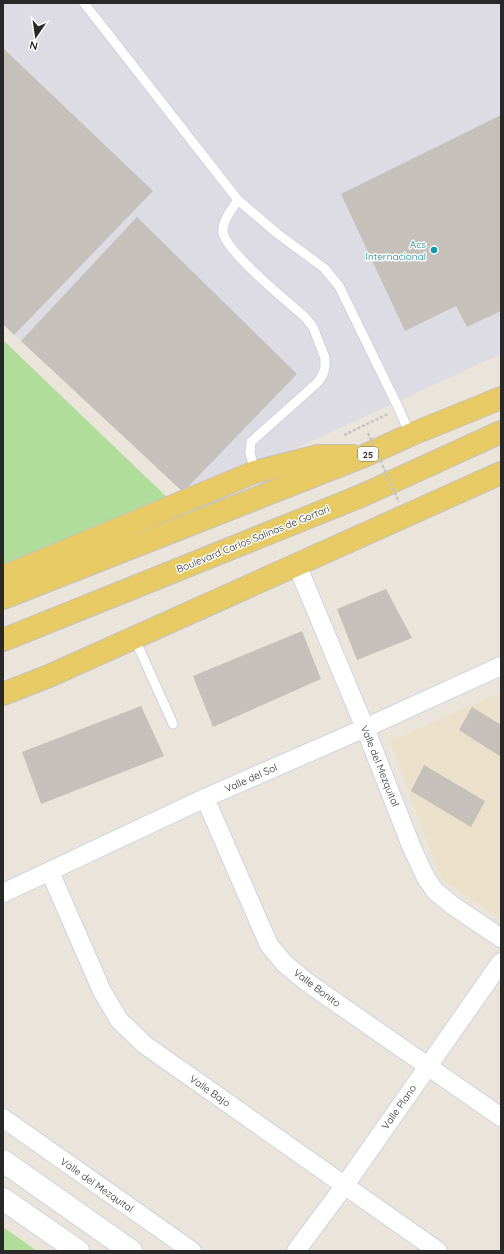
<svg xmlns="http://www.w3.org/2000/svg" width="504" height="1254" viewBox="0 0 504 1254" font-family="Quicksand,sans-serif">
<rect width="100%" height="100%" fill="#eae4db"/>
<!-- industrial -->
<path fill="#dddbe3" d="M 3,3 L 501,3 L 501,354 L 189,497 L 3,324 Z"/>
<!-- education -->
<path fill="#ebe1cb" d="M 501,692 L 501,919 L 441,879 L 390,741 Z"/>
<!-- green -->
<path fill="#b0dd9a" d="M 3,340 L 172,502 L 3,573 Z
M 3,1227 L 37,1251 L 3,1251 Z"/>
<!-- building -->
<path fill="#c5c1ba" d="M 3,48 L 153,191 L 14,335 L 3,324 Z
M 501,115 L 501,311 L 467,327 L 456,306 L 405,331 L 341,194 Z
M 137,217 L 297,374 L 183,492 L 21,341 Z
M 386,589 L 412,638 L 357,660 L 337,609 Z
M 302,631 L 321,679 L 213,727 L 193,676 Z
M 141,706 L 164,756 L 41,804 L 22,752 Z
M 472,707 L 501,725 L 501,757 L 459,730 Z
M 424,765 L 485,801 L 471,827 L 411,791 Z"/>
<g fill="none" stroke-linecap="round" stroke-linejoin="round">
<defs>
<path id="lane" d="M 84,3 L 238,200 L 278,234 L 324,268 L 339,286 L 399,409 L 410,435
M 238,200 C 232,209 222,221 223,232 C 225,251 289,303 305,317 L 313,327 L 325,358 L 325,367 L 323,374 L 318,382 L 251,442 L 250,453 L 255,472
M 134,637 L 173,724"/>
<path id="street" d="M 297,565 L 365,728 L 412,848 L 426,878 L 435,891 L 452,905 L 501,938
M 205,798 L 269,945 L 285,964 L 308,983 L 501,1117
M 50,872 L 102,991 L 119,1020 L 145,1045 L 438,1251
M 3,893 L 205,798 L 365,728 L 501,666
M 3,1118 L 192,1251
M 296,1251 L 345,1185 L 501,962"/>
<path id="secondary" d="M 3,1161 L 131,1251
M 3,1199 L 78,1251"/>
<path id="primary" d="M 3,577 L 255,472 L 318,456 L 353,456
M 3,598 L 364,456 L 410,435 L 501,398
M 3,640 L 361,496 L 501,432
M 3,694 L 49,676 L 501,473"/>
</defs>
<!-- lane casing -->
<use href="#lane" stroke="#d0d3e0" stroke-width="11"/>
<!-- street casing -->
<use href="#street" stroke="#d0d3e0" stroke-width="20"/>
<!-- secondary casing -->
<use href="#secondary" stroke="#d0d3e0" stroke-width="24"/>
<!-- primary casing -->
<use href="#primary" stroke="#c3c3c3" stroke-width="24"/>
<!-- path -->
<path stroke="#c3c3c3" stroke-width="2.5" stroke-dasharray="3 2" stroke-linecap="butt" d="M 344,435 L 388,414"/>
<!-- lane -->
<use href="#lane" stroke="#fff" stroke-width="9"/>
<!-- street -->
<use href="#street" stroke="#fff" stroke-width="18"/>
<!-- secondary -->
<use href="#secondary" stroke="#fff" stroke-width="22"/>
<!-- primary -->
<use href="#primary" stroke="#e7ca63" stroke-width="22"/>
<!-- path-bridge -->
<path stroke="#c3c3c3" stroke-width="2.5" stroke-dasharray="3 2" stroke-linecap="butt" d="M 368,433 L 399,502"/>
</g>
<!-- markers -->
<circle fill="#0f9aa8" stroke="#fff" stroke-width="1.5" cx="434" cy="250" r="4"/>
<g text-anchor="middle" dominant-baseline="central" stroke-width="3" stroke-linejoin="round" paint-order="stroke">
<!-- shield labels -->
<rect fill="#fff" stroke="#686868" stroke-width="1" x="358" y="447" width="20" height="14" rx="3"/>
<g font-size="9" font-weight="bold" fill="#282828">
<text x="368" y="454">25</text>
</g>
<!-- culture labels -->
<g font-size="10" fill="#0d838f" stroke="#fff" text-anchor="end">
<text x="426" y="244">Acs<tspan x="426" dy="12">Internacional</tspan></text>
</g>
<!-- street labels -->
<g font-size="10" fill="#282828" stroke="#fff">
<text transform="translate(253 539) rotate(-22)">Boulevard Carlos Salinas de Gortari</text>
<text transform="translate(380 766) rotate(68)">Valle del Mezquital</text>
<text transform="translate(251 778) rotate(-24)">Valle del Sol</text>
<text transform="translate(317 988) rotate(37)">Valle Bonito</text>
<text transform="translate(210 1091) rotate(35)">Valle Bajo</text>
<text transform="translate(399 1107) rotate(-55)">Valle Plano</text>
<text transform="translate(97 1185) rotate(35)">Valle del Mezquital</text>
</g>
</g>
<!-- border -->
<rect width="504" height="1254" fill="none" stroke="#282828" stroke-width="8"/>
<!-- north arrow -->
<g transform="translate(36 36) rotate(193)" stroke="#ffffff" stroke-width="3" paint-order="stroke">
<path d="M0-3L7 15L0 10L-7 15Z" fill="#282828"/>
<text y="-6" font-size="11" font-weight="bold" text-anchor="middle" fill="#282828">N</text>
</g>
</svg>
